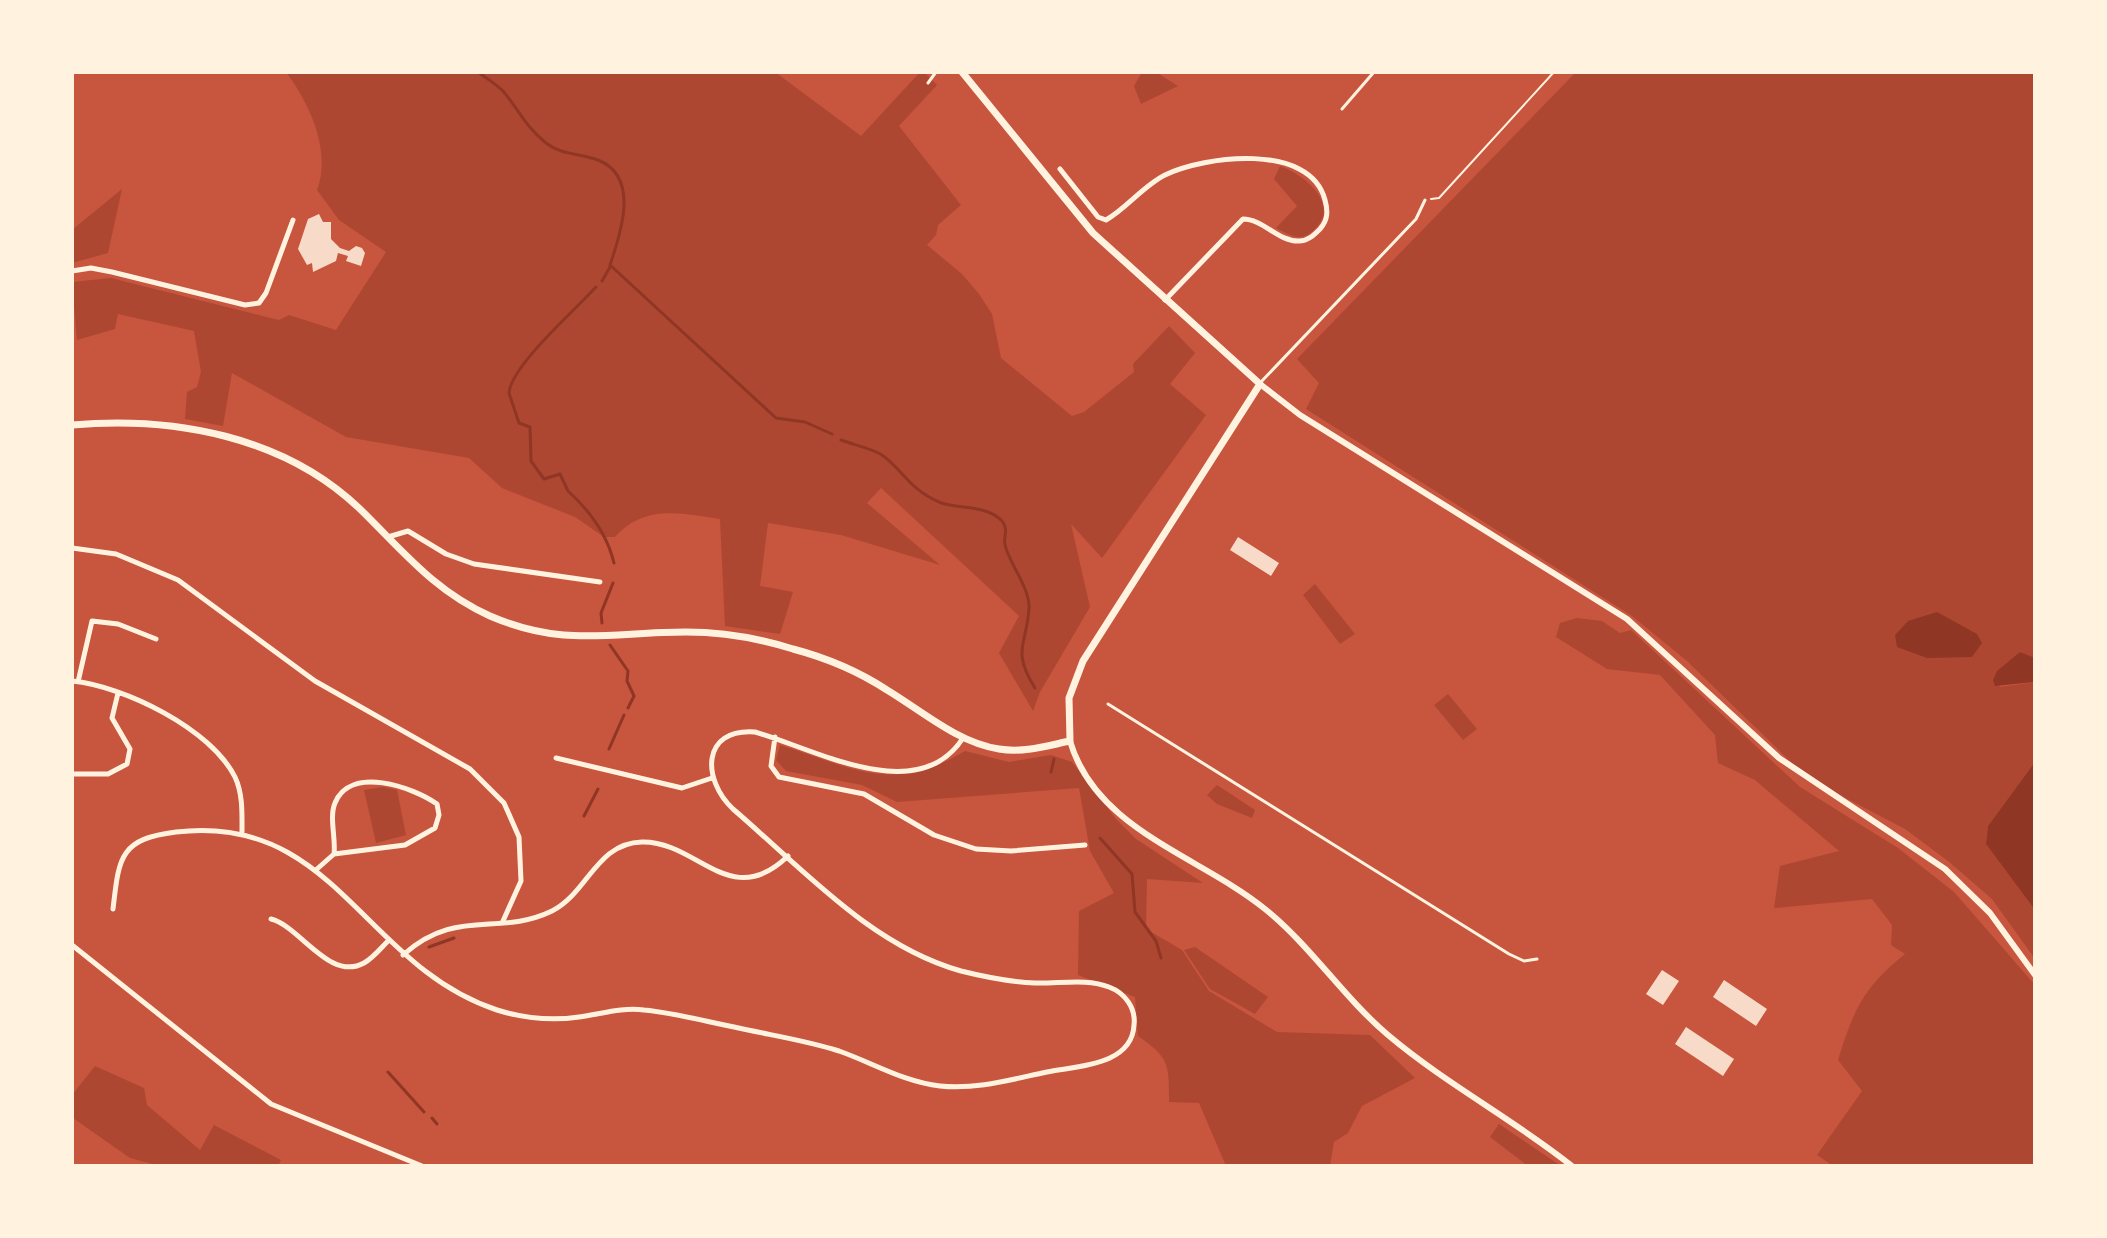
<svg xmlns="http://www.w3.org/2000/svg" width="2107" height="1238" viewBox="0 0 2107 1238" font-family="'Fira Sans',sans-serif">
<rect width="100%" height="100%" fill="#c8553d"/>
<!-- green -->
<path fill="#ae4732" d="M 286,72 L 775,72 L 861,136 L 920,72 L 924,72 L 937,85 L 899,126 L 961,205 L 938,225 L 936,235 L 927,245 L 962,274 L 979,294 L 992,314 L 1001,358 L 1072,416 L 1084,412 L 1134,372 L 1133,364 L 1169,326 L 1195,353 L 1170,384 L 1206,415 L 1102,558 L 1071,524 L 1090,607 L 1040,692 L 1033,711 L 999,653 L 1019,616 L 881,488 L 867,503 L 940,565 L 841,535 L 768,523 L 760,586 L 793,592 L 780,634 L 725,626 L 720,519 C 681,513 644,504 615,537 L 604,537 L 575,517 L 502,488 L 469,458 L 346,437 L 232,373 L 223,426 L 185,419 L 187,392 L 197,387 L 201,372 L 194,331 L 118,314 L 115,329 L 77,340 L 72,282 L 111,278 L 279,320 L 289,315 L 336,330 L 386,252 L 339,220 L 317,190 C 332,151 309,103 286,72 Z
M 1142,72 L 1156,72 L 1178,86 L 1141,104 L 1134,86 Z
M 1576,72 L 2035,72 L 2035,658 L 2020,652 L 1999,687 L 2035,682 L 2035,762 L 1988,826 L 1986,844 L 2035,910 L 2035,959 L 1992,899 L 1948,861 L 1905,829 L 1840,795 L 1793,764 L 1687,661 L 1632,616 L 1306,409 L 1319,383 L 1297,359 Z
M 1280,166 C 1303,174 1341,203 1315,229 C 1311,233 1306,237 1299,237 C 1292,237 1283,231 1276,228 L 1297,206 L 1274,179 Z
M 122,189 L 108,253 L 72,263 L 72,230 Z
M 1315,584 L 1355,634 L 1340,644 L 1303,595 Z
M 1577,618 L 1602,621 L 1620,633 L 1631,630 L 1800,787 L 1898,848 L 1954,892 L 2035,985 L 2035,1166 L 1833,1166 L 1817,1155 L 1862,1091 L 1838,1060 C 1854,1009 1863,988 1905,954 L 1891,945 L 1892,925 L 1872,899 L 1774,908 L 1780,866 L 1839,851 L 1755,780 L 1718,763 L 1715,735 L 1660,675 L 1607,669 L 1556,637 L 1560,623 Z
M 1448,694 L 1477,729 L 1463,740 L 1434,705 Z
M 780,745 C 854,768 892,795 965,751 L 1009,762 L 1051,755 L 1072,762 L 1116,819 L 1136,839 L 1203,883 L 1147,879 L 1146,929 L 1182,950 L 1209,991 L 1277,1032 L 1370,1035 L 1415,1078 L 1362,1106 L 1348,1133 L 1334,1142 L 1330,1166 L 1226,1166 L 1199,1103 L 1169,1102 C 1169,1065 1170,1058 1138,1036 L 1135,997 L 1078,975 L 1079,911 L 1114,893 L 1090,851 L 1079,788 L 897,802 L 862,785 L 786,771 L 776,760 Z
M 1217,785 L 1255,810 L 1252,818 L 1217,804 L 1207,795 Z
M 383,787 L 397,790 L 406,835 L 376,843 L 364,790 Z
M 1195,947 L 1268,997 L 1255,1014 L 1210,989 L 1184,950 Z
M 95,1066 L 144,1088 L 147,1105 L 200,1150 L 214,1125 L 281,1160 L 278,1166 L 160,1166 L 130,1158 L 73,1118 L 72,1095 Z
M 1499,1124 L 1561,1166 L 1528,1166 L 1490,1137 Z"/>
<!-- water -->
<path fill="#8f3625" d="M 1937,612 L 1977,634 L 1982,643 L 1972,657 L 1927,658 L 1897,647 L 1895,635 L 1908,621 Z
M 2020,652 L 2035,658 L 2035,682 L 1995,686 L 1993,680 L 1997,671 Z
M 2035,762 L 2035,910 L 1986,844 L 1988,826 Z"/>
<g fill="none" stroke-linecap="round" stroke-linejoin="round">
<!-- stream -->
<path stroke="#8f3625" stroke-width="3" d="M 478,72 C 486,78 496,84 503,91 C 519,110 525,126 546,143 C 561,155 579,153 598,160 C 641,177 620,235 610,265 L 776,418 L 805,422 L 832,434
M 602,281 L 610,267
M 596,287 C 575,310 511,366 509,393 L 519,423 L 530,427 L 531,461 L 544,479 L 560,474 L 568,491 C 589,510 607,534 614,563
M 841,440 C 854,445 871,448 882,455 C 903,470 909,489 939,502 C 958,510 986,504 1002,521 C 1009,529 1003,537 1005,545 C 1009,563 1030,588 1029,608 C 1027,645 1011,650 1035,688
M 602,623 L 601,613 L 613,583
M 610,645 L 628,671 L 627,681 L 634,696 L 628,708
M 609,749 L 624,715
M 1051,772 L 1054,759
M 584,816 L 598,789
M 1100,838 L 1132,874 L 1135,912 L 1156,941 L 1161,958
M 429,947 L 454,938
M 388,1072 L 424,1112
M 432,1118 L 437,1124"/>
</g>
<!-- building -->
<path fill="#f7dbc8" d="M 319,214 L 323,222 L 331,222 L 331,239 L 340,248 L 349,251 L 356,246 L 362,248 L 365,253 L 361,266 L 346,261 L 348,256 L 338,253 L 336,261 L 313,272 L 312,263 L 307,265 L 298,249 L 308,219 Z
M 1238,537 L 1279,563 L 1271,576 L 1230,550 Z
M 1662,970 L 1679,981 L 1663,1005 L 1646,994 Z
M 1724,980 L 1767,1009 L 1756,1026 L 1713,997 Z
M 1686,1027 L 1734,1059 L 1723,1076 L 1675,1044 Z"/>
<g fill="none" stroke-linecap="round" stroke-linejoin="round">
<!-- path -->
<path stroke="#fff3e0" stroke-width="2" d="M 1431,199 L 1439,198 L 1554,72"/>
<!-- service -->
<path stroke="#fff3e0" stroke-width="3" d="M 928,83 L 936,72
M 1342,109 L 1374,72
M 1260,383 L 1416,219 L 1425,200
M 1108,704 L 1509,954 L 1524,961 L 1537,959"/>
<!-- minor -->
<path stroke="#fff3e0" stroke-width="5" d="M 1060,169 L 1098,217 L 1106,220 C 1127,208 1143,186 1165,175 C 1204,156 1310,142 1325,200 C 1328,211 1328,220 1320,229 C 1314,235 1308,241 1299,241 C 1279,242 1263,219 1243,219 L 1165,300
M 72,271 L 91,268 L 112,272 L 245,305 L 259,303 L 266,293 L 293,220
M 388,537 L 408,531 L 446,554 L 474,564 L 600,582
M 72,548 L 116,554 L 178,580 L 315,681 L 470,769 L 504,803 L 519,837 L 521,881 L 503,921
M 72,681 C 124,686 211,729 235,777 C 243,794 242,814 242,832
M 78,682 L 92,621 L 118,624 L 156,639
M 775,737 L 771,766 L 779,777 L 864,794 L 934,835 L 976,849 L 1011,851 L 1085,845
M 556,758 L 682,788 L 712,778
M 72,774 L 108,774 L 127,764 L 130,749 L 112,718 L 118,693
M 317,869 L 334,854 C 336,839 329,817 335,803 C 350,765 413,787 437,804 L 439,815 L 435,828 L 405,845 L 334,854
M 113,909 C 119,858 119,839 176,832 C 335,813 363,966 497,1010 C 523,1018 552,1021 579,1017 C 601,1014 622,1007 644,1010 C 675,1013 704,1021 734,1027 C 769,1035 805,1040 839,1051 C 873,1063 904,1082 940,1086 C 976,1090 1013,1079 1047,1072 C 1076,1066 1132,1066 1134,1025 C 1136,1008 1125,993 1109,987 C 1088,978 1057,984 1035,983 C 1010,982 985,977 961,971 C 871,946 802,868 733,809 C 702,780 701,728 755,732 C 815,749 918,808 963,738
M 271,919 C 300,926 329,982 364,963 C 373,958 381,948 388,941
M 72,945 L 271,1104 L 422,1166
M 403,955 C 456,907 498,937 552,911 C 588,893 596,843 642,842 C 698,841 730,912 788,856"/>
<!-- tertiary -->
<path stroke="#fff3e0" stroke-width="6" d="M 1260,384 L 1300,415 L 1627,619 L 1779,758 L 1945,869 L 1990,913 L 2035,975
M 1070,741 C 1096,830 1200,856 1265,909 C 1311,946 1343,997 1388,1035 C 1446,1084 1513,1119 1572,1166"/>
<!-- secondary -->
<path stroke="#fff3e0" stroke-width="7" d="M 72,425 C 173,416 284,436 360,509 C 402,550 434,591 490,616 C 565,648 610,632 686,632 C 723,632 758,638 793,649 C 827,658 858,671 887,690 C 922,711 958,743 999,749 C 1024,753 1046,746 1070,741 L 1069,698 L 1083,661 L 1260,384 L 1093,233 L 962,72"/>
</g>
<!-- border -->
<rect width="2107" height="1238" fill="none" stroke="#fff3e0" stroke-width="148"/>
</svg>
